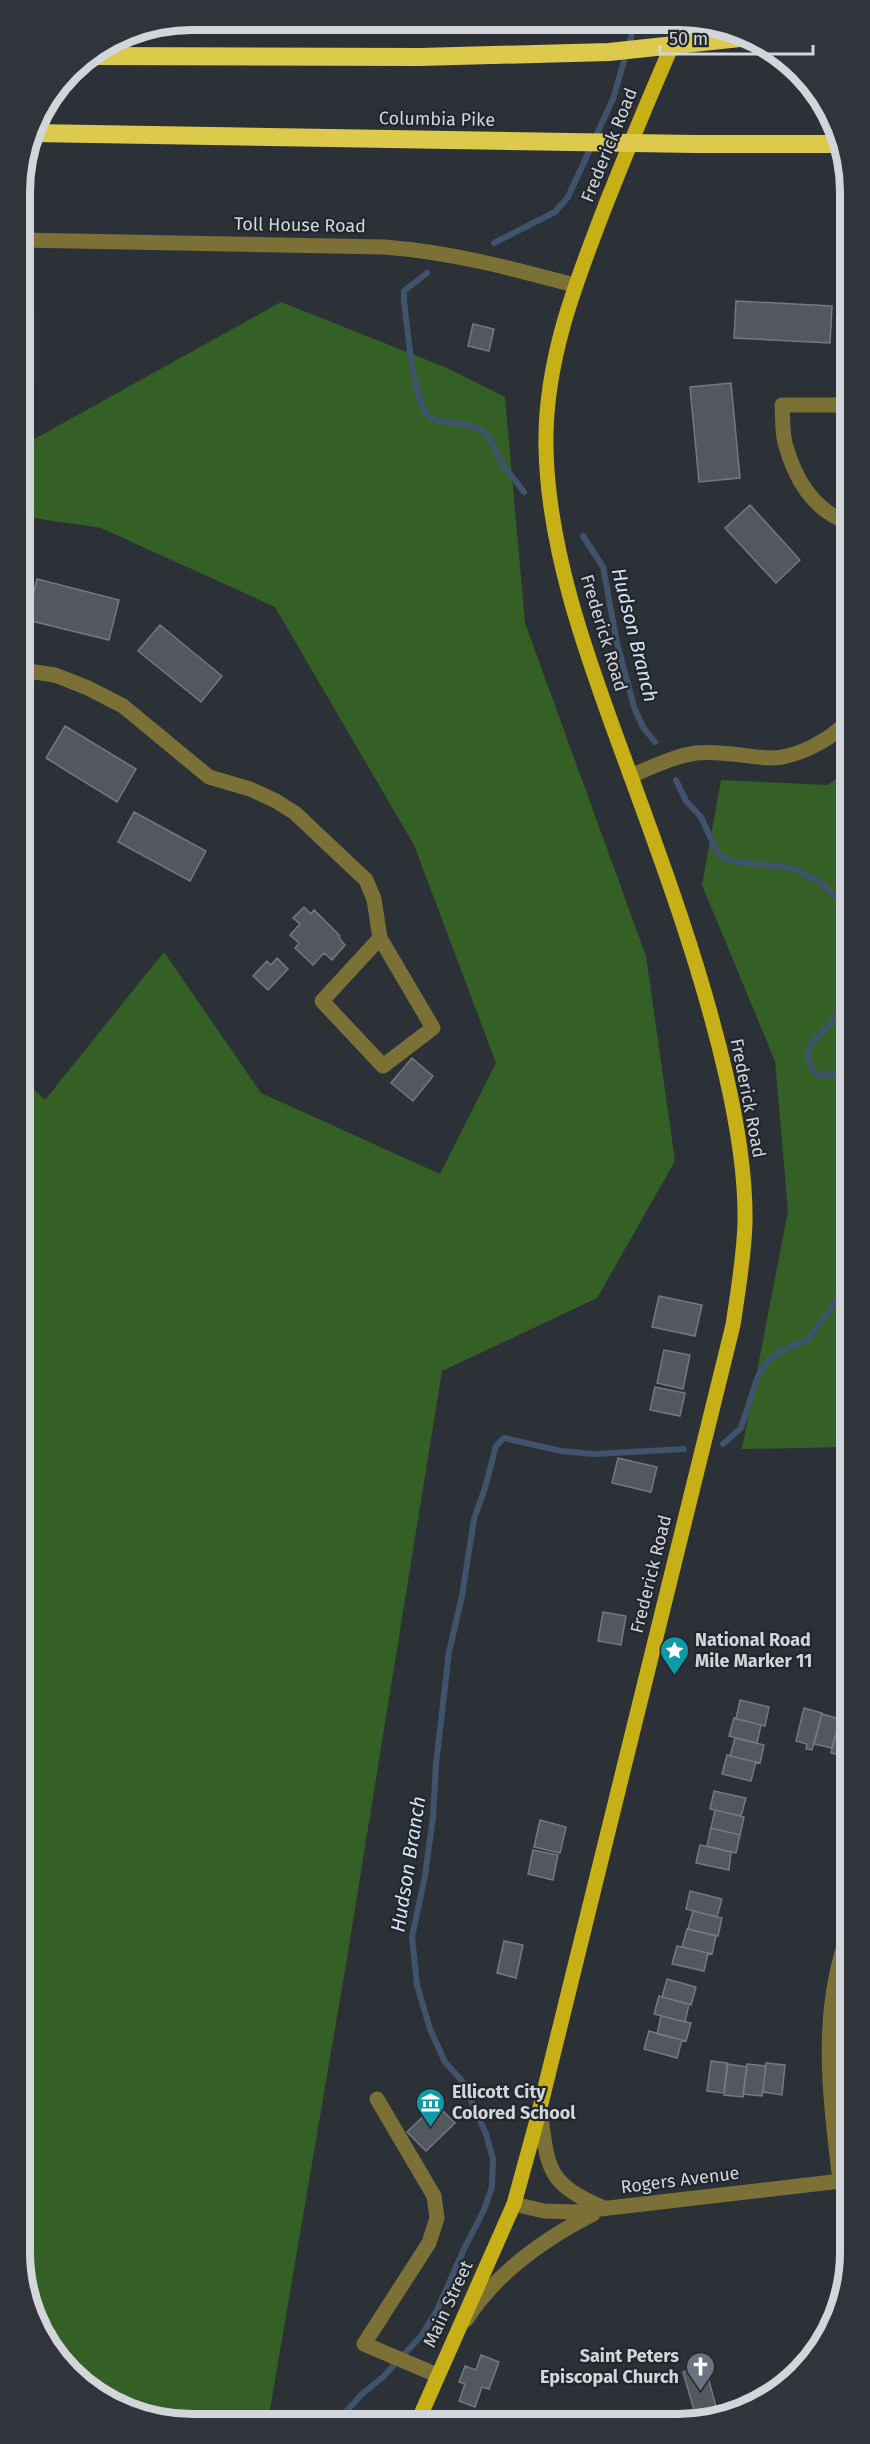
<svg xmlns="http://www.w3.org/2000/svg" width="870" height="2444" viewBox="0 0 870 2444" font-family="'Fira Sans',sans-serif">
<rect width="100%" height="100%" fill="#2c3138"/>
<!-- green -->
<path fill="#356025" d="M 281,302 L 447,368 L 505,397 L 525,623 L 646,956 L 675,1161 L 597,1298 L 442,1371 L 346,1964 L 268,2421 L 159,2421 L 70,2374 L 23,2286 L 21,1077 L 45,1100 L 164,952 L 261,1093 L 440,1174 L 496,1063 L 414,845 L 275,607 L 101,528 L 20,516 L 20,447 Z
M 848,769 L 849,1447 L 742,1449 L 788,1211 L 775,1061 L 702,885 L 721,780 L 828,785 Z"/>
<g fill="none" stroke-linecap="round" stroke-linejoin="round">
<!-- stream -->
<path stroke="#3f546c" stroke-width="6" d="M 494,243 L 555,212 L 568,197 L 613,99 L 635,23
M 427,273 L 404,291 L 404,301 C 407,324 413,399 427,414 C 439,428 463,419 479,429 C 491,436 493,446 499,458 C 506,470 516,481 524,492
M 583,536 L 603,567 L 617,643 L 634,707 L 643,727 L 655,742
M 676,780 L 686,801 L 701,817 L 718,854 L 730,861 L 792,868 L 820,882 L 837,898 L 841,912 L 848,961
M 848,991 C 845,1002 840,1013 833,1021 C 817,1040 793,1050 819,1076 L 848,1074
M 723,1444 L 741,1428 L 758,1376 L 767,1362 L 783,1350 L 807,1340 L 830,1311 L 842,1288 L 848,1254 L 849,1232
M 341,2421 L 345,2413 L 362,2394 L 383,2377 L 421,2336 L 437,2310 L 464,2249 L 484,2210 L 492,2187 L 493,2159 L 486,2134 L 463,2082 L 445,2062 L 430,2029 L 417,1985 L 412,1937 L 425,1876 L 433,1817 L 436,1764 L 449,1652 L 462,1596 L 474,1519 L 485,1488 L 496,1446 L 504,1438 L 561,1451 L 594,1454 L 684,1449"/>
</g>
<!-- building -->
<path fill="#53585f" stroke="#737980" stroke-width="1.5" d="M 736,301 L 832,306 L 830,343 L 734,338 Z
M 473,324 L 494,329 L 489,351 L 468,346 Z
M 731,383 L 740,478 L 699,482 L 690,387 Z
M 750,505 L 800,560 L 776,583 L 725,528 Z
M 37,579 L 119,600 L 109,640 L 27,620 Z
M 160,625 L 222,676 L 201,702 L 138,651 Z
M 65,726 L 136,769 L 117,802 L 46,758 Z
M 134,812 L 206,851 L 190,881 L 118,842 Z
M 304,907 L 311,914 L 314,910 L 340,936 L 339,938 L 345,945 L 332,960 L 324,953 L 313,965 L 295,948 L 299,943 L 290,935 L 300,924 L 293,918 Z
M 277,958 L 288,969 L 268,990 L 253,976 L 267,961 L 271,965 Z
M 412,1058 L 433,1076 L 413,1101 L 391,1083 Z
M 659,1296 L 702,1305 L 695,1336 L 652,1327 Z
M 664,1350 L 690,1355 L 683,1389 L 657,1383 Z
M 655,1387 L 685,1393 L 680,1416 L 650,1410 Z
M 618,1458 L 657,1467 L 651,1492 L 612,1483 Z
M 603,1612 L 626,1616 L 621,1645 L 598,1641 Z
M 740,1700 L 769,1707 L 765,1726 L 736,1719 Z
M 804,1708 L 822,1713 L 812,1750 L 806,1749 L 807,1744 L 796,1741 Z
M 822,1714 L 840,1719 L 832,1748 L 814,1744 Z
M 734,1718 L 761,1725 L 757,1743 L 729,1736 Z
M 839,1722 L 849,1725 L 849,1757 L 831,1753 Z
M 735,1738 L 764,1745 L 760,1763 L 730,1756 Z
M 727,1755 L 756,1762 L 751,1781 L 722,1774 Z
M 714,1791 L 746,1798 L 741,1816 L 710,1809 Z
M 715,1810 L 744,1817 L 740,1835 L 711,1828 Z
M 540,1820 L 566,1827 L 560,1853 L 534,1847 Z
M 711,1828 L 740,1835 L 736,1853 L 707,1846 Z
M 700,1845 L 731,1852 L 729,1870 L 696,1863 Z
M 533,1850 L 558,1855 L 553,1880 L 528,1874 Z
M 690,1891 L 722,1899 L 717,1917 L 686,1909 Z
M 693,1911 L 722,1918 L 718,1936 L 688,1929 Z
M 687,1929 L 716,1936 L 712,1954 L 682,1947 Z
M 504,1941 L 523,1945 L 516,1978 L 497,1973 Z
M 677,1946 L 708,1953 L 704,1971 L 672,1964 Z
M 667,1979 L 696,1987 L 691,2005 L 662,1997 Z
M 659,1996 L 689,2004 L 685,2022 L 654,2014 Z
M 661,2016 L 691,2023 L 686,2041 L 657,2034 Z
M 649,2031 L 682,2040 L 677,2058 L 644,2049 Z
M 711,2061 L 727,2063 L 724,2093 L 707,2091 Z
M 766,2063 L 785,2065 L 782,2095 L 763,2092 Z
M 728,2064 L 747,2067 L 743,2097 L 724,2095 Z
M 747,2064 L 766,2066 L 762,2096 L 743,2094 Z
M 436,2104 L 455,2123 L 426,2151 L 407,2132 Z
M 481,2355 L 499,2362 L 489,2389 L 482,2387 L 475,2407 L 459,2401 L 465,2384 L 459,2382 L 465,2366 L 476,2370 Z
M 705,2366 L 719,2418 L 724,2417 L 712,2421 L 679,2421 L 678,2415 L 694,2410 L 683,2372 Z"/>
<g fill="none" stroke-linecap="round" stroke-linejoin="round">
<!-- minor -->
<path stroke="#7b7136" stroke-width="15" d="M 20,240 L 384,247 C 450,252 511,268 574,285
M 847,405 L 782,405 C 783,417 782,431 785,443 C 794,477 813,511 848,522
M 21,670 L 55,675 L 88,688 L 123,706 L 209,777 L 250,789 L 276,801 L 295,813 L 366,880 L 374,899 L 380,938 L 433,1028 L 383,1066 L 322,1001 L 380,938
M 631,776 C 652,767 674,756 696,753 C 721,750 745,757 770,758 C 797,758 830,740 848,721
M 377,2099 L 434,2196 L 437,2218 L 429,2243 L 364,2344 L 437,2375
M 540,2109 C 548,2168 545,2183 604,2208
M 840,2181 C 830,2097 818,2011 850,1929
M 514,2204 L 544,2211 L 574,2212 L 850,2180
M 466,2320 C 496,2273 544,2239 593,2214"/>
<!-- major -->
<path stroke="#c6b015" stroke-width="15" d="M 418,2421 L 514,2204 L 537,2120 L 733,1325 C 738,1291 744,1257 745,1223 C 746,1173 737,1123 726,1075 C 700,962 659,853 619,744 C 585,651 548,548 546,448 C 544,360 577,279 608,199 C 632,139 656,81 682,23"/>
<!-- highway -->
<path stroke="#ddc94c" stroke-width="18" d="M 89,56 L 420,57 L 609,52 L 740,38
M 33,133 L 695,144 L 840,144"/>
</g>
<!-- icons -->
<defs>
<symbol id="sight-pin" viewBox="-11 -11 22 30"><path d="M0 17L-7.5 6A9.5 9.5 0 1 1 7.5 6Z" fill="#0f9aa8" stroke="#22272d"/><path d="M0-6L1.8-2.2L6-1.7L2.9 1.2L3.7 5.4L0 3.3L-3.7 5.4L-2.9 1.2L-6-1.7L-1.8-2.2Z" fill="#fff"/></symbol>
<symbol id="museum-pin" viewBox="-11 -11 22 30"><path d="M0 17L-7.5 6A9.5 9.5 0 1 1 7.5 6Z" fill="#0f9aa8" stroke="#22272d"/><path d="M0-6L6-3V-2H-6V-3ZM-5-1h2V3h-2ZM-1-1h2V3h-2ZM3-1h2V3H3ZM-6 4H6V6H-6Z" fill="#fff"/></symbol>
<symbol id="church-pin" viewBox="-11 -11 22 30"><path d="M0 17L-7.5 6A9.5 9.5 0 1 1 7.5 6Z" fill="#6b7280" stroke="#22272d"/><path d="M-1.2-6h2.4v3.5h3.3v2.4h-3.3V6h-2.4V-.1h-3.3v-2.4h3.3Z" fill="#fff"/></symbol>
</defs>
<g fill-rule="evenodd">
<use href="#sight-pin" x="658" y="1634" width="33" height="45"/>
<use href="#museum-pin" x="414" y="2086" width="33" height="45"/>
<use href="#church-pin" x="684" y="2350" width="33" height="45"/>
</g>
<g text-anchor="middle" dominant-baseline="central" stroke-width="4.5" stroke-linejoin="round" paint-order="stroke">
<!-- street labels -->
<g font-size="18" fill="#d2d5d9" stroke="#22272d">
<text transform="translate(437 119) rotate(1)">Columbia Pike</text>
<text transform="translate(609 145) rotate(-68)">Frederick Road</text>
<text transform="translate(300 225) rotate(1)">Toll House Road</text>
<text transform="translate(604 633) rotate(73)">Frederick Road</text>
<text transform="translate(748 1098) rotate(79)">Frederick Road</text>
<text transform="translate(651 1574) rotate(-76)">Frederick Road</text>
<text transform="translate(680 2180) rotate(-7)">Rogers Avenue</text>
<text transform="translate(448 2304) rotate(-65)">Main Street</text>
</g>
<!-- poi labels -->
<g font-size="18" font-weight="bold" fill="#d2d5d9" stroke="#22272d" text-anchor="start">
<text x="695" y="1640">National Road<tspan x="695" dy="21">Mile Marker 11</tspan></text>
<text x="452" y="2092">Ellicott City<tspan x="452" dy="21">Colored School</tspan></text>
<text x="679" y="2356" text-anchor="end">Saint Peters<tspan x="679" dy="21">Episcopal Church</tspan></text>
</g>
<!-- water labels -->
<g font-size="20" font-style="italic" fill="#d3e3f5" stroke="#22272d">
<text transform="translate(635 635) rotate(76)">Hudson Branch</text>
<text transform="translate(408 1864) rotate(-81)">Hudson Branch</text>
</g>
</g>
<!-- crop -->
<path d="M0 0H870V2444H0ZM192 30H678A162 162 0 0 1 840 192V2252A162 162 0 0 1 678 2414H192A162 162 0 0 1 30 2252V192A162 162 0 0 1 192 30Z" fill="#30353b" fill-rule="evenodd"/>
<path fill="none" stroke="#d2d5d9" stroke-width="8" d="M192 30H678A162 162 0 0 1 840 192V2252A162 162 0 0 1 678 2414H192A162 162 0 0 1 30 2252V192A162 162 0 0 1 192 30Z"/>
<!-- scale -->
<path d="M660 45v9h153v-9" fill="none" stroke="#d2d5d9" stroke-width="3"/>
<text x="669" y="45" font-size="18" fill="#d2d5d9" stroke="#22272d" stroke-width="4.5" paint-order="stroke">50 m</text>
</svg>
